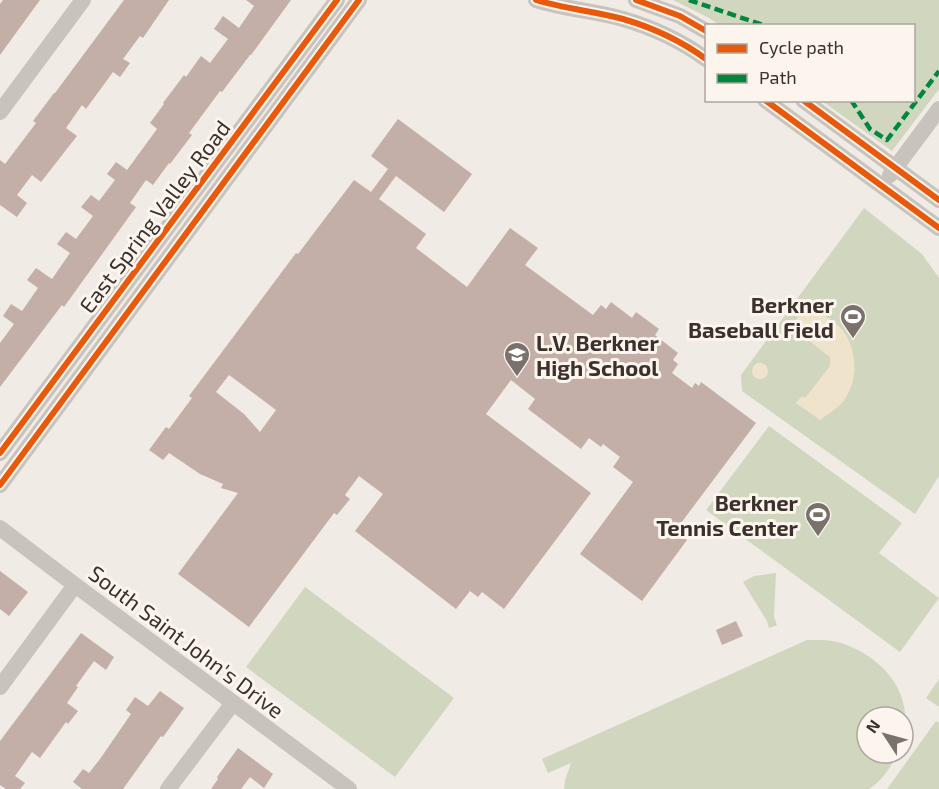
<svg xmlns="http://www.w3.org/2000/svg" width="939" height="789" viewBox="0 0 939 789" font-family="'Exo 2',sans-serif">
<rect width="100%" height="100%" fill="#f0ebe5"/>
<!-- green -->
<path fill="#d1d6bf" d="M 673,0 L 939,0 L 939,89 L 892,151 L 822,101 L 914,100 L 914,26 L 719,25 L 709,18 Z
M 864,208 L 922,254 L 939,278 L 939,476 L 915,514 L 742,391 L 741,375 Z
M 769,426 L 902,523 L 879,553 L 939,598 L 900,652 L 706,510 Z
M 776,573 L 774,617 L 777,625 L 769,628 L 767,621 L 743,582 L 754,576 Z
M 305,587 L 454,698 L 395,777 L 246,667 Z
M 807,640 C 819,640 832,639 844,644 C 883,658 914,693 903,736 L 903,717 L 867,717 L 867,753 L 898,753 C 891,767 882,781 869,789 L 564,789 L 565,780 L 571,763 L 548,773 L 542,759 Z
M 939,679 L 939,707 L 926,698 Z
M 936,721 L 939,723 L 939,789 L 887,789 Z"/>
<!-- sand -->
<path fill="#efe3cc" d="M 804,309 C 815,312 825,315 834,322 C 858,340 861,380 842,403 C 836,409 827,415 820,420 L 796,403 L 801,397 L 806,397 L 830,366 L 830,357 L 799,333 L 791,334 L 787,331 Z
M752 371a8 8 0 1 1 16 0a8 8 0 1 1-16 0Z"/>
<!-- building -->
<path fill="#c3afa7" fill-rule="evenodd" d="M 3,0 L 40,0 L 0,55 L 0,4 Z
M 124,0 L 169,0 L 143,38 L 140,36 L 123,59 L 130,63 L 120,77 L 113,72 L 86,109 L 82,105 L 66,128 L 77,136 L 41,182 L 32,175 L 17,195 L 27,203 L 17,217 L 0,205 L 0,160 L 5,164 L 36,123 L 33,121 L 54,93 L 55,93 Z
M 246,0 L 291,0 L 251,55 L 250,55 L 222,92 L 220,91 L 189,133 L 192,135 L 170,164 L 169,163 L 153,185 L 146,180 L 130,203 L 136,207 L 64,307 L 62,305 L 0,387 L 0,343 L 14,324 L 3,316 L 11,304 L 22,311 L 38,288 L 27,280 L 36,268 L 52,279 L 70,253 L 57,244 L 66,232 L 76,239 L 93,216 L 81,207 L 91,195 L 99,201 L 115,180 L 107,174 L 116,162 L 127,170 L 157,129 L 150,123 L 164,104 L 163,103 L 184,75 L 186,77 L 201,56 L 210,63 L 228,39 L 214,29 L 223,16 L 239,28 L 254,6 Z
M 398,119 L 472,174 L 444,212 L 396,176 L 379,199 L 426,234 L 416,248 L 467,287 L 510,228 L 538,248 L 525,265 L 593,315 L 601,305 L 606,309 L 611,302 L 632,318 L 636,312 L 659,329 L 655,335 L 678,353 L 673,360 L 678,364 L 672,373 L 692,388 L 695,383 L 699,386 L 701,382 L 756,423 L 675,531 L 687,540 L 642,601 L 580,554 L 633,482 L 613,467 L 620,457 L 603,444 L 601,447 L 589,438 L 581,449 L 528,409 L 535,399 L 511,380 L 486,414 L 591,493 L 504,609 L 482,592 L 478,597 L 470,591 L 456,609 L 355,531 L 383,494 L 359,476 L 345,495 L 350,499 L 337,515 L 334,513 L 249,627 L 178,574 L 238,493 L 221,488 L 223,484 L 200,474 L 169,453 L 163,460 L 149,450 L 166,427 L 169,429 L 192,398 L 189,396 L 296,253 L 298,254 L 354,180 L 371,192 L 388,169 L 371,156 ZM 229,375 L 276,410 L 260,432 L 244,414 L 216,392 Z
M 0,571 L 28,592 L 9,616 L 0,609 Z
M 736,621 L 743,636 L 722,645 L 716,630 Z
M 81,633 L 114,657 L 106,670 L 94,661 L 76,686 L 78,687 L 67,703 L 78,711 L 68,724 L 66,722 L 40,758 L 32,752 L 15,776 L 25,783 L 20,789 L 6,789 L 0,785 L 0,741 Z
M 160,691 L 184,708 L 163,737 L 161,736 L 123,789 L 82,789 L 73,782 L 83,769 L 89,773 L 100,759 L 131,714 L 126,710 L 135,697 L 148,706 Z
M 238,748 L 273,774 L 264,788 L 250,777 L 241,789 L 211,789 L 218,779 L 217,777 Z"/>
<g fill="none" stroke-linecap="round" stroke-linejoin="round">
<!-- minor -->
<path stroke="#c9c3be" stroke-width="16" d="M 536,0 C 565,9 594,11 623,19 C 654,28 680,40 706,59
M 636,0 L 680,16 L 706,31
M 765,100 L 939,228
M 803,100 L 939,200
M 0,112 L 83,0
M 890,175 L 939,109
M 0,453 L 337,0
M 0,485 L 359,0
M 0,528 L 75,585 L 349,789
M 0,687 L 75,585
M 168,789 L 233,703"/>
<!-- quiet -->
<path stroke="#00873e" stroke-width="4.5" stroke-dasharray="9 4.5" stroke-linecap="butt" d="M 689,0 L 766,26
M 851,100 L 870,129 L 887,140 L 939,71"/>
<defs>
<path id="cycleway" d="M 536,0 C 565,9 594,11 623,19 C 654,28 680,40 706,59
M 636,0 L 680,16 L 706,31
M 765,100 L 939,228
M 803,100 L 939,200
M 0,453 L 337,0
M 0,485 L 359,0"/>
</defs>
<!-- cycleway casing -->
<use href="#cycleway" stroke="#fbf5ee" stroke-width="10"/>
<!-- cycleway -->
<use href="#cycleway" stroke="#e8590c" stroke-width="6"/>
</g>
<!-- icons -->
<defs>
<symbol id="stadium-pin" viewBox="-11 -11 22 30"><path d="M0 17L-7.5 6A9.5 9.5 0 1 1 7.5 6Z" fill="#7a716c" stroke="#fbf5ee"/><path d="M0-5a6.5 5 0 1 0 0 10a6.5 5 0 1 0 0-10ZM-3.5-1.8h7v3.6h-7Z" fill="#fff"/></symbol>
<symbol id="school-pin" viewBox="-11 -11 22 30"><path d="M0 17L-7.5 6A9.5 9.5 0 1 1 7.5 6Z" fill="#7a716c" stroke="#fbf5ee"/><path d="M0-5L7-2L0 1L-7-2ZM-4 1L0 2.5L4 1V4Q0 6-4 4Z" fill="#fff"/></symbol>
</defs>
<g fill-rule="evenodd">
<use href="#stadium-pin" x="838" y="302" width="30" height="40"/>
<use href="#school-pin" x="502" y="340" width="30" height="40"/>
<use href="#stadium-pin" x="803" y="500" width="30" height="40"/>
</g>
<g text-anchor="middle" dominant-baseline="central" stroke-width="6" stroke-linejoin="round" paint-order="stroke">
<!-- street labels -->
<g font-size="22" fill="#3b302b" stroke="#fbf5ee">
<text transform="translate(154 216) rotate(-53)">East Spring Valley Road</text>
<text transform="translate(187 641) rotate(37)">South Saint John's Drive</text>
</g>
<!-- poi labels -->
<g font-size="22" font-weight="bold" fill="#3b302b" stroke="#fbf5ee" text-anchor="end">
<text x="834" y="304">Berkner<tspan x="834" dy="25">Baseball Field</tspan></text>
<text x="536" y="342" text-anchor="start">L.V. Berkner<tspan x="536" dy="25">High School</tspan></text>
<text x="798" y="502">Berkner<tspan x="798" dy="25">Tennis Center</tspan></text>
</g>
</g>
<!-- legend -->
<rect x="705" y="24" width="210" height="78" fill="#fbf5ee" stroke="#aea6a0" stroke-width="1.5"/>
<rect x="717" y="44" width="30" height="9" fill="#e8590c" stroke="#aea6a0" stroke-width="1.5"/>
<text x="759" y="54" font-size="18" fill="#3b302b">Cycle path</text>
<rect x="717" y="74" width="30" height="9" fill="#00873e" stroke="#aea6a0" stroke-width="1.5"/>
<text x="759" y="84" font-size="18" fill="#3b302b">Path</text>
<!-- north arrow -->
<g transform="translate(885 735) rotate(306)"><circle r="28" fill="#fbf5ee" stroke="#aea6a0" stroke-width="1.5"/>
<path d="M0-4.5L10 22L0 15L-10 22Z" fill="#7a716c"/>
<text y="-9" font-size="16" font-weight="bold" text-anchor="middle" fill="#3b302b">N</text>
</g>
</svg>
